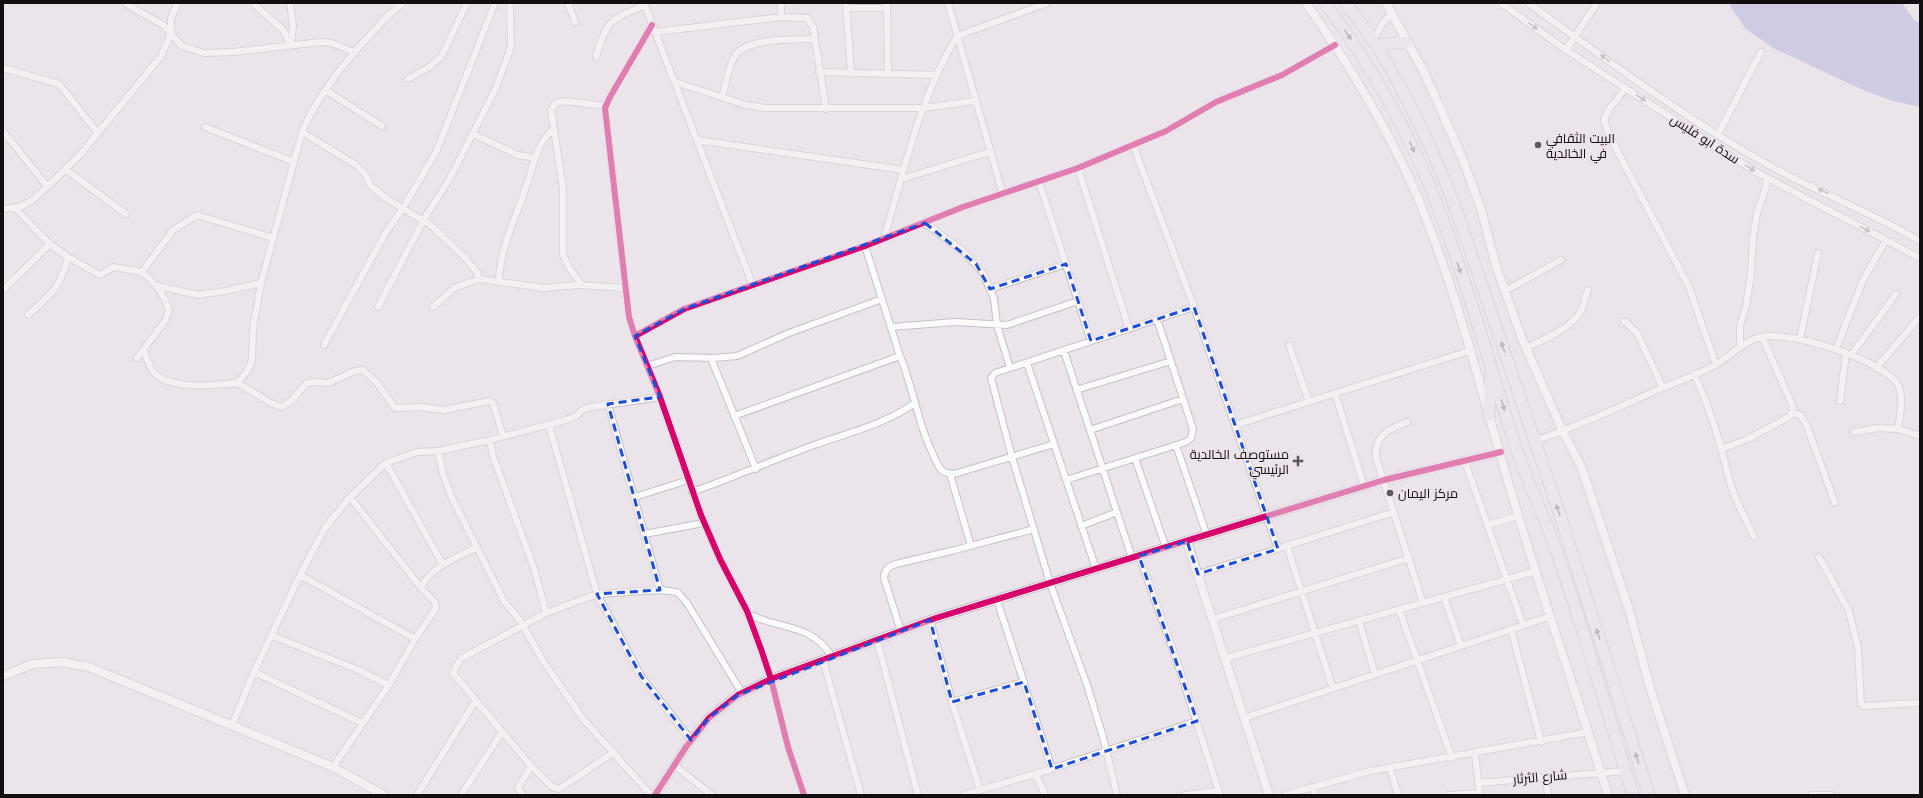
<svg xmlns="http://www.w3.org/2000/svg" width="1923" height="798" viewBox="0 0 1923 798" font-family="'Libre Baskerville',Cairo,serif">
<rect width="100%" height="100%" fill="#ebe5eb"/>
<!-- water -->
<path fill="#aaacd7" d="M 1728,3 L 1902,3 L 1915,21 L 1920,22 L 1920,107 L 1893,101 L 1863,90 L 1773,48 L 1745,28 Z"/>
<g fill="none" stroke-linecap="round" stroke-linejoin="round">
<defs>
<path id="street" d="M 125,3 L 163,25 L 182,46 L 204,53 L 233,52 L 321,42 L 332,43 L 354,52
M 253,3 L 283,30 L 291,45 L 293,25 L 290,3
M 568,3 L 575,22
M 644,3 L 753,286
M 781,3 L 781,17
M 846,3 L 851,74
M 887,3 L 888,74
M 948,3 L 1003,195
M 1501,3 L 1566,50 L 1754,171 L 1920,258
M 1528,3 C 1605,58 1681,116 1763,162 C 1814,191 1869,211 1920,241
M 846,8 L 887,8
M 652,25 L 610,97 L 605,108 L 629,317 L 635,336 L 660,397 L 701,515 L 720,559 L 747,611 L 761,649 L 771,679 L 788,747 L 804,795
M 655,32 L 781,17 L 807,18 L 813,27 L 826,109
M 1373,40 L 1383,23 L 1392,12
M 1566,50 L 1597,3
M 596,57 C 608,18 609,21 645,5
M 3,68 L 59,84 L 98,133
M 819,72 L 937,75
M 408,79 L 429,67 L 441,57 L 467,3
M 675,82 L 746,105 L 765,108 L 924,108 L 974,101
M 1626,88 L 1610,108 L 1604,119 L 1609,135 L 1689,287 L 1716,365
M 325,90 L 382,126
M 722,97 C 726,84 728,67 735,56 C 747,37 795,40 815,39
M 205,127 L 294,162
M 3,131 L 47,186
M 302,132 L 356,165 L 365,174 L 371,186 L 387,199 L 432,226 L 465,258 L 477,272 L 479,279
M 473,134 L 518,155 L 535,158
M 1718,134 L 1761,52
M 697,140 L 904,170
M 1133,145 L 1194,307 L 1278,549
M 1078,168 L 1129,329
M 65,169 L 126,214
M 902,179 L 989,152
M 1039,182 L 1091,341
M 15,208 L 50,244 L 68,257 L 100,275 L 113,267 L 142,272
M 3,209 L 20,207 L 33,200 L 79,156 L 161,56 L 171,33 L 171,18 L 178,3
M 925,223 L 963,251 L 983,273 L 994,299 L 997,325 L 1010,368
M 884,238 C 904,171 920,96 957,36 L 1047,3
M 865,246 L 900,356 C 913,387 917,420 931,450 C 934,457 937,464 941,470 L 947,473 L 954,474 L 1054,444
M 499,282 C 499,252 515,219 525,190 C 533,170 535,144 553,130
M 582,285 L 570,269 L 563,255 L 563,189 L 551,110 L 556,103 L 564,101 L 606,106
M 158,286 L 198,295 L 225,291 L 261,283
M 990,289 L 1066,264
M 3,290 L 50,244
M 1505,291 L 1561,260
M 378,307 L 424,219 L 449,180 L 495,90 L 511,47 L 510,3
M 433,307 L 454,288 L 479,279 L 544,288 L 578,285 L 625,288
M 28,315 C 51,294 60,289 68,257
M 1624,321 L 1637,333 L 1663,388
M 891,327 L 955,322 L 1007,325 L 1078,301
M 635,336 L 684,309 L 865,246 L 963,207 L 1078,168 L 1166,131 L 1216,102 L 1282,75 L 1335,45
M 1800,339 L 1818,253
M 324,345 L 386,232 L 403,208 L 436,152 L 495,3
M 1289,345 L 1309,402
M 1740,346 L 1740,326 L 1746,306 L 1751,274 L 1753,237 L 1757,213 L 1766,187 L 1766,178
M 1526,348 C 1545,339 1570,329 1581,311 C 1585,304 1584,296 1588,290
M 1836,349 L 1863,280 L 1886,240
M 144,350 C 146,357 149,365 152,370 C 165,391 217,385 238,383 L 247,371 L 252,360 L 253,329 L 261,283 L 302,132 C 318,95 343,64 370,35 C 381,23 390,12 403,3
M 1064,351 L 1132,558
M 1851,355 L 1896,294
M 137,358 L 165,321 L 169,311 C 164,293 156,284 142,272 L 173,230 L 197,215 L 273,238
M 711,358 L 756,469
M 1027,363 L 1096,569
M 647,366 L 675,357 L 714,358 L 737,356 L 789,333 L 882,299
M 1876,368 L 1920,317
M 1694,374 C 1711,409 1721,446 1730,483 C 1736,501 1746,520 1754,537
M 238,383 L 271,403 L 282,407 L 292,400 L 307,383 L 314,382 L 328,383 L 355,371 L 363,370 L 377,383 L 395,408 L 420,407 L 444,410 L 489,401 L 493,403 L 503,436
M 1076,390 L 1171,361
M 1335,393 L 1364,486
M 1840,401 L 1846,353
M 608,404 L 660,590 L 597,594 L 641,676 L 691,740
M 1792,413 L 1800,415 L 1806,424 L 1835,503
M 734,416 L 900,356
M 1407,422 C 1389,429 1374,435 1376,458 L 1423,603
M 549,425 L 597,594 L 546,613 L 462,658 L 456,666 L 453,673 L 531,766 L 551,786 L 559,789 L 614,752
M 1235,425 L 1469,351
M 1090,430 L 1183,399
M 1854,432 L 1877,428 L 1898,429
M 490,440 L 493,456 L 534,568 L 546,613
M 1534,441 C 1577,427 1618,407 1660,389 C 1678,381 1698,375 1715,365 C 1731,356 1743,341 1761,337 C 1788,330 1884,360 1898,385 C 1904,396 1900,417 1898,429 L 1920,436
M 1176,445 L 1207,536
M 1721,449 L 1748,439 L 1790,416 L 1793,409 L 1792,404 L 1762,337
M 438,451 L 443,474 L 452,498 L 504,601 L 521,622 L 543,661 L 584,720 L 651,795
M 1135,458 L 1166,548
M 1465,462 L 1523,625
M 386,463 L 443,565
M 950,474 L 971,546
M 1066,480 L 1186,442 L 1191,438 L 1193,429 L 1157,319
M 692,492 C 735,477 775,459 817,444 C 851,432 885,424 915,403
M 635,497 L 688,480
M 1487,525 L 1518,516
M 1081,526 L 1117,512
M 644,534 L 704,523
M 1287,546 L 1333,689
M 1139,556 L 1177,661 L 1220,795
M 1819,557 L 1849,611 L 1858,648 L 1861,704 L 1863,706 L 1920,703
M 1198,574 L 1394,512
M 300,575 L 415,639
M 421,588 C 430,567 458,557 477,547
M 660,590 L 677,592 L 687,603 L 742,693
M 1444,597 L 1461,646
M 1399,609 L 1452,758
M 748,614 C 780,630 812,623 832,657
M 1213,619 L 1409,558
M 930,620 L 952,702 L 980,790 L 1052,769 L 997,600
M 1359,621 L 1375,674
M 1511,629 L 1541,742
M 901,631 L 884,578 C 884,570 889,566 896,564 L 955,550 L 1034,529
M 273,636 L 356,669 L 389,685
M 877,640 L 918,795
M 1226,658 L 1536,571
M 823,660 L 861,795
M 254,672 L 362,723
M 952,702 L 1024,682
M 1244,718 L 1551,616
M 232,725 L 254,672 L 300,575 L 325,528 L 350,497 L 386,463 L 417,452 L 438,451 L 490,440 L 566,420 L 576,416 L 585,408 L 660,397
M 1475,754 L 1480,795
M 674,765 L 712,795
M 333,767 L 389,685 L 415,639 L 436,608 L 435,602 L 421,588 L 350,497
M 1390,768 L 1398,795
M 1048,770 L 1197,721
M 1040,773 L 1036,774 L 1045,795
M 1546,777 L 1548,795
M 1478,783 L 1625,771
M 1313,787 L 1315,795
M 417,795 L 476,700
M 461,795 L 502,732
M 523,795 L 518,788 L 531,766
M 964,795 L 983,789
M 1117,795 L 1103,737 L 1087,685 L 1050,583 L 1012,457 L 991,378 L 995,373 L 1194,307
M 1185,795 L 1219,791
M 1285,795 L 1370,771 L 1588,732
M 1449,795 L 1479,793
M 1811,795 L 1831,795"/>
<path id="secondary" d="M 1306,3 C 1346,60 1381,117 1410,180 C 1458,288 1484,405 1519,518 C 1547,610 1579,702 1608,795
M 1386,3 L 1424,72 L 1461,155 L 1480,206 L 1497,269 L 1523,341 L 1563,432 L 1581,466 L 1630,613 L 1651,691 L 1685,795
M 1187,541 L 1269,795
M 3,676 L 33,664 L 62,662 L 89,667 L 333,767 L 384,795
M 655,795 L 686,747 L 709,718 L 738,695 L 771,679 L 936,618 L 1384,480 L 1501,452"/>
<path id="highway" d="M 1325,3 C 1365,57 1399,115 1426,177 C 1462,264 1487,356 1515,445 C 1527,482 1545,517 1557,553 C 1585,633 1608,715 1633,795
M 1346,3 C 1356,17 1367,31 1376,45 C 1409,98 1435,154 1457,212 L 1560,515 L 1649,795
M 1376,45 L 1407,42
M 1489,415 L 1491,374"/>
</defs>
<!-- street casing -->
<use href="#street" stroke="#c6c1c6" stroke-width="8"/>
<!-- secondary casing -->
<use href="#secondary" stroke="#c6c1c6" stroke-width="10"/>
<!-- highway casing -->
<use href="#highway" stroke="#c4c1c4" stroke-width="13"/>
<!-- street -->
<use href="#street" stroke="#fcfbfc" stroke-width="6"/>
<!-- secondary -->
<use href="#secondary" stroke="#fcfbfc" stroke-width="8"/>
<!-- highway -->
<use href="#highway" stroke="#ebe6f0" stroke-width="11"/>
<defs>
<path id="cycleway" d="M 652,25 L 610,97 L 605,108 L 629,317 L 635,336 L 660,397 L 701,515 L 720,559 L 747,611 L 761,649 L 771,679 L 788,747 L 804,795
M 635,336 L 684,309 L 865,246 L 963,207 L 1078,168 L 1166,131 L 1216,102 L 1282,75 L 1335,45
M 655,795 L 686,747 L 709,718 L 738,695 L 771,679 L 936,618 L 1384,480 L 1501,452"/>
</defs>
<!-- cycleway casing -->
<use href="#cycleway" stroke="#eee2ed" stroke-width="8"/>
<!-- cycleway -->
<use href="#cycleway" stroke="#d6006c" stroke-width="6"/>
</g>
<!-- one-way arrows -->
<defs><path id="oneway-solid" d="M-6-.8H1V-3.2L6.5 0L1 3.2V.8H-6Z"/></defs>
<g fill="#9e9c9e">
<use href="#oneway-solid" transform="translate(1533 26) rotate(36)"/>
<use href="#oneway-solid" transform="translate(1605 58) rotate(-144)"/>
<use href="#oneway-solid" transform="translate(1641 98) rotate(33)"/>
<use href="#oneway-solid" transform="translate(1750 168) rotate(32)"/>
<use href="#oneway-solid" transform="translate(1823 191) rotate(-155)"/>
<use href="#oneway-solid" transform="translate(1865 229) rotate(27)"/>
</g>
<g fill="#89858c">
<use href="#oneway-solid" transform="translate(1348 35) rotate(56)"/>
<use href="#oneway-solid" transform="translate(1412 147) rotate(66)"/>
<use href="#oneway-solid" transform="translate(1459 268) rotate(71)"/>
<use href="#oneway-solid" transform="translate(1503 347) rotate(-108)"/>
<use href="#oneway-solid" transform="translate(1503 405) rotate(73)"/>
<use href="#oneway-solid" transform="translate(1558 510) rotate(-109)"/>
<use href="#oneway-solid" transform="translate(1598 634) rotate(-108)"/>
<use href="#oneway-solid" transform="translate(1637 758) rotate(-108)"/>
</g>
<!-- marked area -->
<path d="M0 0H1923V798H0ZM 925,223 L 976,264 L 990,289 L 1066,264 L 1091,341 L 1194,307 L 1278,549 L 1198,574 L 1187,541 L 1139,556 L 1197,721 L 1052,769 L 1024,682 L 952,702 L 930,620 L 738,695 L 709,718 L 691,740 L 641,676 L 597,594 L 660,590 L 608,404 L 660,397 L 635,336 L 684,309 Z" fill="#ebe5eb" fill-opacity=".55" fill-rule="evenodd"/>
<path fill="none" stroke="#1d4ed8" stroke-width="3" stroke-dasharray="8 5" stroke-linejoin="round" d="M 925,223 L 976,264 L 990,289 L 1066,264 L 1091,341 L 1194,307 L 1278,549 L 1198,574 L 1187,541 L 1139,556 L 1197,721 L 1052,769 L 1024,682 L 952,702 L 930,620 L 738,695 L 709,718 L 691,740 L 641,676 L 597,594 L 660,590 L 608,404 L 660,397 L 635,336 L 684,309 Z"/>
<!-- markers -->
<g fill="#5e595e" stroke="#eee2ed" stroke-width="1.5">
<circle cx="1538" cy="145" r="4"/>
<path d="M1296 455h4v4h4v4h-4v4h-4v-4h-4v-4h4z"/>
<circle cx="1390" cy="493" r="4"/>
</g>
<g text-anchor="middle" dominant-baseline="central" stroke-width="3" stroke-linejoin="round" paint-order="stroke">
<!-- poi labels -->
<g font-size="13" fill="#120e12" stroke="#eee2ed" text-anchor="start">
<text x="1546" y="138">البيت الثقافي<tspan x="1546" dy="15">في الخالدية</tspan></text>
<text x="1289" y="454" text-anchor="end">مستوصف الخالدية<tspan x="1289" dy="15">الرئيسي</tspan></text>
<text x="1398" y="493">مركز اليمان</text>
</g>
<!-- street labels -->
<g font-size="13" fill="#120e12" stroke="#eee2ed">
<text transform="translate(1705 139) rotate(33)">سدة ابو فليس</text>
<text transform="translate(1540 777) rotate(-5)">شارع الثرثار</text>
</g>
</g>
<!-- border -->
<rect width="1923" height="798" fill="none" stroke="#120e12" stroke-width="8"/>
</svg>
